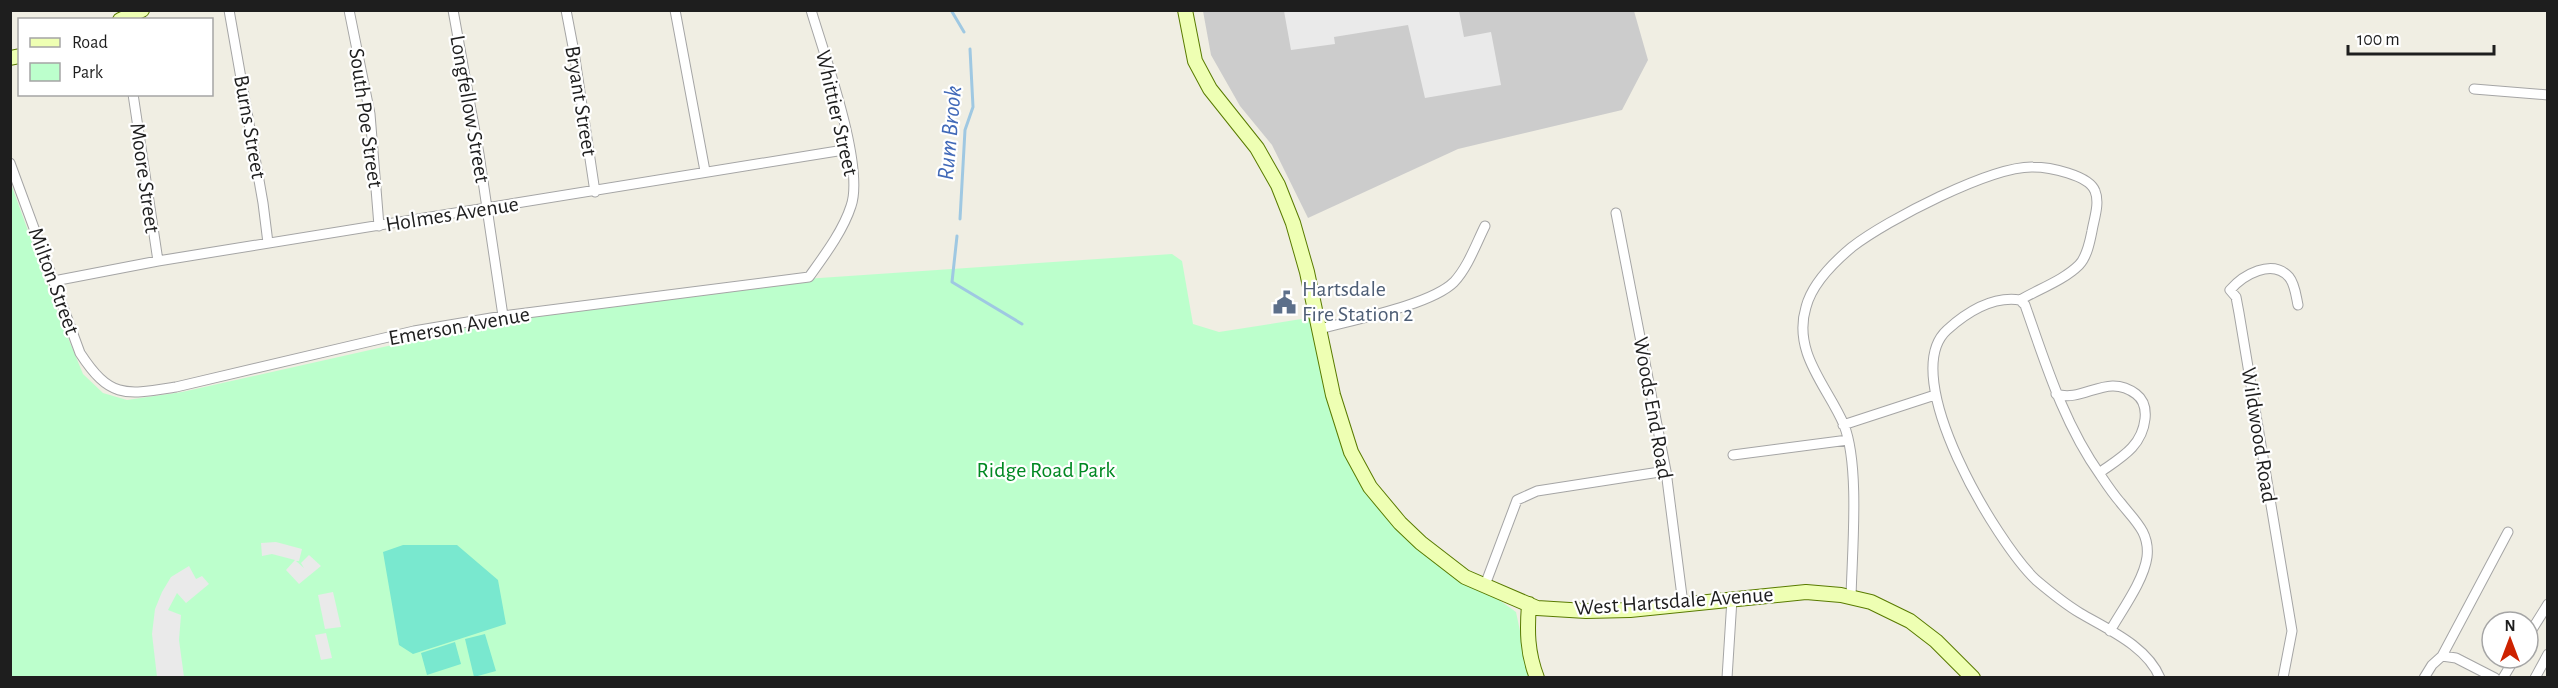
<svg xmlns="http://www.w3.org/2000/svg" width="2558" height="688" viewBox="0 0 2558 688" font-family="'Alegreya Sans',sans-serif">
<rect width="100%" height="100%" fill="#f0eee3"/>
<!-- religious -->
<path fill="#ccc" d="M 1203,11 L 1634,11 L 1648,60 L 1622,110 L 1458,149 L 1308,218 L 1272,145 L 1240,106 L 1211,55 Z"/>
<!-- park -->
<path fill="#bcffcc" d="M 10,181 L 57,311 L 83,374 L 103,393 L 127,400 L 182,392 L 508,319 L 790,280 L 1172,254 L 1182,261 L 1193,324 L 1219,332 L 1314,317 L 1331,404 L 1393,524 L 1516,612 L 1524,650 L 1533,677 L 11,677 Z"/>
<!-- pitch -->
<path fill="#79e8cf" d="M 403,545 L 457,545 L 498,580 L 506,624 L 413,654 L 399,645 L 383,552 Z
M 485,634 L 496,671 L 474,677 L 465,639 Z
M 455,642 L 461,664 L 427,675 L 421,653 Z"/>
<!-- parking -->
<path fill="#eaeaea" d="M 1284,11 L 1459,11 L 1464,37 L 1491,32 L 1501,85 L 1425,98 L 1408,25 L 1334,37 L 1335,44 L 1291,50 Z
M 276,542 L 302,549 L 299,561 L 296,561 L 304,568 L 301,563 L 309,555 L 321,566 L 299,584 L 286,570 L 295,560 L 272,554 L 262,556 L 261,543 Z
M 189,566 L 196,579 L 202,576 L 209,584 L 186,603 L 177,593 L 168,610 L 181,615 L 179,640 L 184,677 L 157,677 L 152,634 L 155,609 L 162,592 L 171,577 Z
M 333,592 L 341,627 L 325,629 L 318,595 Z
M 326,633 L 332,658 L 321,660 L 315,635 Z"/>
<g fill="none" stroke-linecap="round" stroke-linejoin="round">
<!-- stream -->
<path stroke="#9fc8e2" stroke-width="3" d="M 951,10 L 964,32
M 960,219 L 965,130 L 973,107 L 970,49
M 957,236 L 952,282 L 1022,324"/>
<defs>
<path id="street" d="M 229,10 L 263,203 L 268,243
M 349,10 L 370,114 L 379,226
M 453,10 L 479,154 L 503,316
M 566,10 L 574,52 L 595,192
M 675,10 L 705,171
M 2474,89 L 2548,95
M 133,94 L 158,261
M 10,163 L 80,353 C 110,399 125,395 176,387 L 414,331 L 503,316 L 809,277 C 824,256 843,231 851,206 C 865,166 824,54 811,10
M 1616,213 L 1666,471 L 1683,604
M 54,281 L 158,261 L 850,149
M 2020,300 L 2025,305 C 2046,365 2064,424 2101,476 C 2107,485 2113,494 2120,502 C 2134,520 2150,532 2147,557 C 2144,580 2122,610 2110,631
M 1320,329 C 1352,320 1431,305 1454,282 C 1468,267 1476,244 1485,226
M 2056,394 C 2084,403 2107,372 2136,394 C 2144,400 2146,410 2145,419 C 2142,447 2120,458 2099,473
M 1843,425 L 1935,395
M 1733,455 L 1848,440
M 1485,585 L 1517,500 L 1537,491 L 1666,471
M 1851,598 C 1852,552 1860,466 1844,425 C 1828,387 1792,353 1806,307 C 1812,284 1834,262 1852,247 C 1887,220 1991,166 2033,167 C 2049,167 2089,175 2095,191 C 2100,203 2094,219 2092,231 C 2090,241 2087,257 2079,265 C 2064,280 2039,289 2020,300 C 1993,296 1967,312 1947,330 C 1896,376 1997,543 2036,580 C 2049,591 2065,604 2080,613 C 2107,629 2147,646 2160,678
M 2528,636 L 2548,604
M 2442,656 L 2508,532
M 1727,678 L 1732,599
M 2283,678 L 2292,631 L 2239,313 L 2236,297 L 2230,290 C 2243,275 2272,258 2289,277 C 2295,284 2296,296 2298,305
M 2424,678 L 2432,665 L 2442,656 L 2456,658 L 2495,678
M 2503,678 L 2515,658
M 2535,678 L 2548,654"/>
<path id="secondary" d="M 1185,10 L 1195,61 L 1210,89 L 1257,148 L 1278,185 L 1293,223 L 1307,272 L 1333,395 L 1351,452 L 1370,487 L 1400,523 L 1421,543 L 1465,577 L 1537,608 L 1586,611 L 1630,610 L 1806,592 L 1841,595 L 1871,602 L 1910,621 L 1936,641 L 1973,678
M 120,20 L 142,10
M 10,58 L 20,56
M 1529,604 C 1527,631 1527,652 1537,678"/>
</defs>
<!-- street casing -->
<use href="#street" stroke="#a5a5a5" stroke-width="11"/>
<!-- secondary casing -->
<use href="#secondary" stroke="#597b00" stroke-width="16"/>
<!-- street -->
<use href="#street" stroke="#fff" stroke-width="9"/>
<!-- secondary -->
<use href="#secondary" stroke="#eeffb3" stroke-width="14"/>
</g>
<!-- icons -->
<defs>
<symbol id="civic-bare" viewBox="-9 -9 18 18"><path d="M-.6-6.5H3V-4.5H.6V-3L4-1V1h2V6H-6V1h2V-1L-.6-3ZM-1.2 2.5V6h2.4V2.5Z" fill="#5c6f8a" stroke="#fff" stroke-width="2.5" paint-order="stroke"/></symbol>
</defs>
<g fill-rule="evenodd">
<use href="#civic-bare" x="1268" y="286" width="33" height="33"/>
</g>
<g text-anchor="middle" dominant-baseline="central" stroke-width="4.5" stroke-linejoin="round" paint-order="stroke">
<!-- street labels -->
<g font-size="22" fill="#1e1e1e" stroke="#fff">
<text transform="translate(581 101) rotate(81)">Bryant Street</text>
<text transform="translate(470 109) rotate(80)">Longfellow Street</text>
<text transform="translate(837 113) rotate(77)">Whittier Street</text>
<text transform="translate(366 118) rotate(82)">South Poe Street</text>
<text transform="translate(250 127) rotate(80)">Burns Street</text>
<text transform="translate(145 178) rotate(82)">Moore Street</text>
<text transform="translate(452 214) rotate(-9)">Holmes Avenue</text>
<text transform="translate(54 281) rotate(70)">Milton Street</text>
<text transform="translate(459 326) rotate(-10)">Emerson Avenue</text>
<text transform="translate(1653 408) rotate(80)">Woods End Road</text>
<text transform="translate(2259 435) rotate(81)">Wildwood Road</text>
<text transform="translate(1674 601) rotate(-4)">West Hartsdale Avenue</text>
</g>
<!-- service labels -->
<g font-size="22" fill="#4e5e75" stroke="#fff" text-anchor="start">
<text x="1302" y="289">Hartsdale<tspan x="1302" dy="25">Fire Station 2</tspan></text>
</g>
<!-- park labels -->
<g font-size="22" fill="#082" stroke="#fff">
<text x="1046" y="470">Ridge Road Park</text>
</g>
<!-- water labels -->
<g font-size="24" font-style="italic" fill="#4169b8" stroke="#fff">
<text transform="translate(950 133) rotate(-85)">Rum Brook</text>
</g>
</g>
<!-- border -->
<rect width="2558" height="688" fill="none" stroke="#1e1e1e" stroke-width="24"/>
<!-- legend -->
<rect x="18" y="18" width="195" height="78" fill="#ffffff" stroke="#a5a5a5" stroke-width="1.5"/>
<rect x="30" y="38" width="30" height="9" fill="#eeffb3" stroke="#a5a5a5" stroke-width="1.5"/>
<text x="72" y="48" font-size="18" fill="#1e1e1e">Road</text>
<rect x="30" y="63" width="30" height="18" fill="#bcffcc" stroke="#a5a5a5" stroke-width="1.5"/>
<text x="72" y="78" font-size="18" fill="#1e1e1e">Park</text>
<!-- north arrow -->
<g transform="translate(2510 640)"><circle r="28" fill="#ffffff" stroke="#a5a5a5" stroke-width="1.5"/>
<path d="M0-4.5L10 22L0 15L-10 22Z" fill="#cd2200"/>
<text y="-9" font-size="16" font-weight="bold" text-anchor="middle" fill="#1e1e1e">N</text>
</g>
<!-- scale -->
<path d="M2348 45v9h146v-9" fill="none" stroke="#1e1e1e" stroke-width="3"/>
<text x="2357" y="45" font-size="18" fill="#1e1e1e" stroke="#ffffff" stroke-width="4.5" paint-order="stroke">100 m</text>
</svg>
